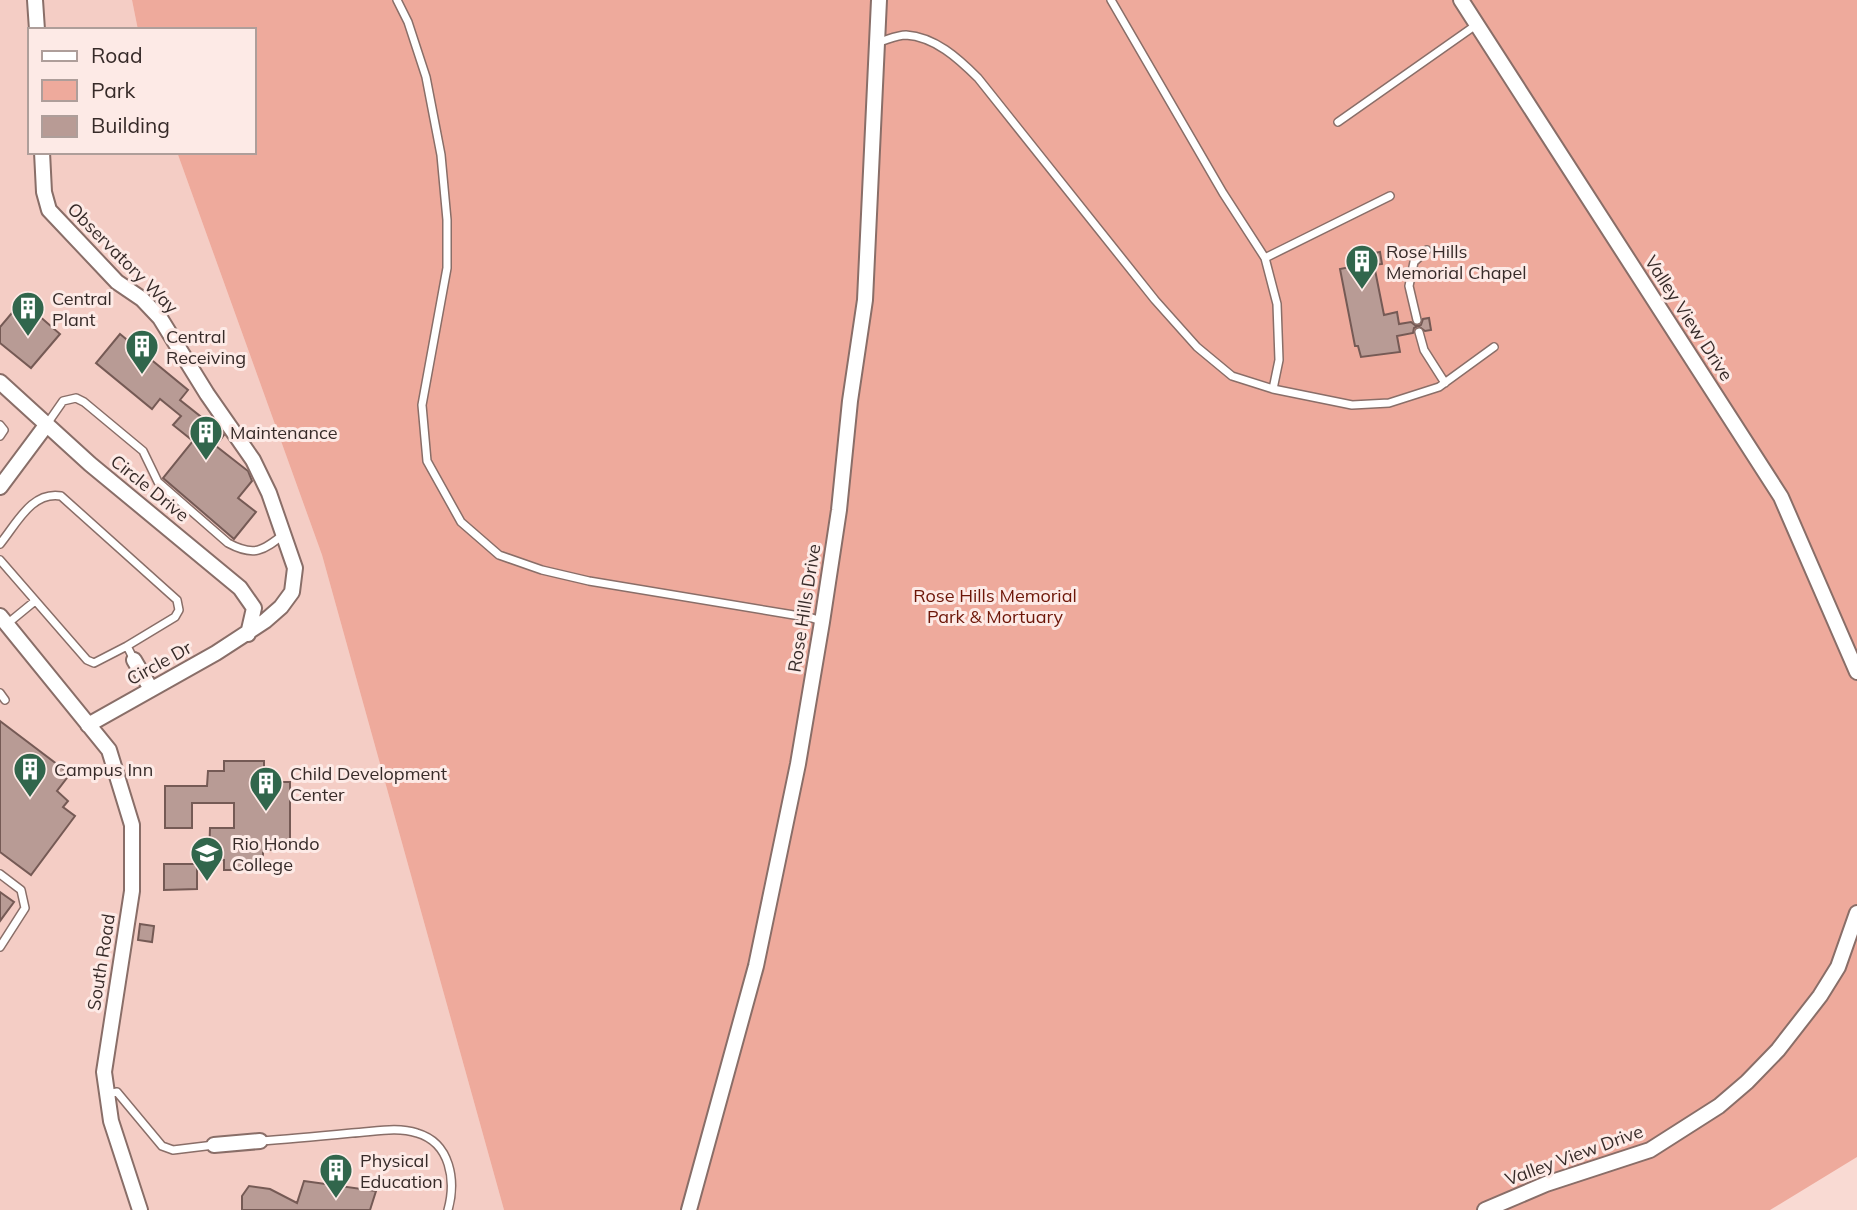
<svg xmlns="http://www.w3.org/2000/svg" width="1857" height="1210" viewBox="0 0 1857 1210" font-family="Mulish,sans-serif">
<rect width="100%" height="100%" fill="#f9dad3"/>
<!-- built -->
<path fill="#f4cdc5" d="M 0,0 L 132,0 L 138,30 L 30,30 L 30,152 L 177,152 L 322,555 L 504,1210 L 0,1210 Z"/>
<!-- green -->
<path fill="#eeaa9c" d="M 132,0 L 1857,0 L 1857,1157 L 1770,1210 L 504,1210 L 322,555 L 177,152 L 254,152 L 254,30 L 138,30 Z"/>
<!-- building -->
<path fill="#b89b95" stroke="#755a55" stroke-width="2" d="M 1380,252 L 1382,264 L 1374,265 L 1384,315 L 1397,312 L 1399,324 L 1411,322 L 1416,326 L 1421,325 L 1423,319 L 1429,318 L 1431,330 L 1425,331 L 1418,326 L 1414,328 L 1413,333 L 1397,336 L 1400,352 L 1361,357 L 1358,346 L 1355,346 L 1340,269 L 1355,266 L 1353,257 Z
M 22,301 L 60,334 L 31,368 L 0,343 L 0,327 Z
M 120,334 L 188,390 L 180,400 L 224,435 L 216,446 L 248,471 L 252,481 L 238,498 L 256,512 L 234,539 L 163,478 L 193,441 L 173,425 L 181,416 L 160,399 L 152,409 L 96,363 Z
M 0,721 L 70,774 L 57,791 L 68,801 L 63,807 L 75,816 L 31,875 L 0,852 Z
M 224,761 L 264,761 L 264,782 L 290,782 L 290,850 L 263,850 L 263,870 L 224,870 L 224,860 L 209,860 L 210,828 L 234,828 L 234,803 L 192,803 L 192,828 L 165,828 L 165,786 L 207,786 L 208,771 L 224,771 Z
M 164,864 L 197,864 L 197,889 L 164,890 Z
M 0,892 L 14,902 L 0,921 Z
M 140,924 L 154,926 L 152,942 L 138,940 Z
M 304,1181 L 376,1191 L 370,1210 L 242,1210 L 242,1196 L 249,1186 L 270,1189 L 297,1203 Z"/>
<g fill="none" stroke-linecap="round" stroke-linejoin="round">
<defs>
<path id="lane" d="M 397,0 L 408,22 L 426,77 L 441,155 L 447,220 L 447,268 L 422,405 L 427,461 L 461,522 L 499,555 L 542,570 L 589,581 L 812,618 L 821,621
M 1111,0 L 1223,193 L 1265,258 L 1277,304 L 1279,360 L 1273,389
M 879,42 C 887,40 897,35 906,35 C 935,37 958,58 978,78 L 1155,300 L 1197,347 L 1232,376 L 1273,389 L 1352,405 L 1389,403 L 1439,387 L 1494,347
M 1338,122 L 1476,25
M 1265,258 L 1390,196
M 1417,320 L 1409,286 L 1414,262 L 1427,250
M 1419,332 L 1424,350 L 1445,383
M 47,424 L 63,401 L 76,398 L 84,402 L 143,451 L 158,482 L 228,543 C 254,557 263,551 284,534
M 0,425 L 4,430 L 0,436
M 0,544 C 17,523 32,491 61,496 L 177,600 L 179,610 L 175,617 L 127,646
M 0,560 L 87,660 L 94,663 L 127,646 L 134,660
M 7,624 L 35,601
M 0,693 L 5,700
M 0,874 L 21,890 L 25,908 L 0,947
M 107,1094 L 117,1092 L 162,1146 L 173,1150 L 214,1145
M 260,1141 C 290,1139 321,1136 352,1133 C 373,1132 397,1126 417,1133 C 451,1143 456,1181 448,1210"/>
<path id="street" d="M 35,0 L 37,30
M 1461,0 L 1781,497 L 1857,672
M 42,152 L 44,192 L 49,210 L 117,282 L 142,299 L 160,318 L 207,394 L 253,460 L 269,493 L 295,568 L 292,592 L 281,607 L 265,621 L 216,653 L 88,725
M 0,382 L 90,464 L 240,588 L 254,608 L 248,634
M 0,487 L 47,424
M 0,616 L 109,750 L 132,825 L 132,891 L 104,1072 L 111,1121 L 140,1210
M 134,660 L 151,689
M 214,1145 L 260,1141
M 689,1210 L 756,966 L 798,764 L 822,622 L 839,510 L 850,401 L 865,300 L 879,0
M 1485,1210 L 1546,1184 L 1650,1150 L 1719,1106 L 1747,1082 L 1778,1050 L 1820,996 L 1838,967 L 1857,913"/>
</defs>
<!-- lane casing -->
<use href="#lane" stroke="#896e68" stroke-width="10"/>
<!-- street casing -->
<use href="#street" stroke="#896e68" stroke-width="18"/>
<!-- lane -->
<use href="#lane" stroke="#fff" stroke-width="7"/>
<!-- street -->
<use href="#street" stroke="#fff" stroke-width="14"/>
</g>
<!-- icons -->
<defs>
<symbol id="building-pin" viewBox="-11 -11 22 30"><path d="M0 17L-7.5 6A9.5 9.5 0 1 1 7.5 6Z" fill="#31664c" stroke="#fdeae6"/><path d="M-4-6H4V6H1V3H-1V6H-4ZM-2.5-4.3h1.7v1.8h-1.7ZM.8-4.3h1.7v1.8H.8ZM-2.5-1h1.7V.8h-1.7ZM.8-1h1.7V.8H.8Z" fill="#fff"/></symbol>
<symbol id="university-pin" viewBox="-11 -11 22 30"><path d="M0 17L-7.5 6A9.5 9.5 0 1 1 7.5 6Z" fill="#31664c" stroke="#fdeae6"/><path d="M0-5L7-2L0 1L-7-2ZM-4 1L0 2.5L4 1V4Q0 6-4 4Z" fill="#fff"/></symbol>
</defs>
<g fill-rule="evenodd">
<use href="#building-pin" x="1343" y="242" width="38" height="52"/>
<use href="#building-pin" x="9" y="289" width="38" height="52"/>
<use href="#building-pin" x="123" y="327" width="38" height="52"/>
<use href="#building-pin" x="187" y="413" width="38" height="52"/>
<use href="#building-pin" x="11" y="750" width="38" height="52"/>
<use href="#building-pin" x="247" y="764" width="38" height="52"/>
<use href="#university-pin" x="188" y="834" width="38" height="52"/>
<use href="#building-pin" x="317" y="1151" width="38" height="52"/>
</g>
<g text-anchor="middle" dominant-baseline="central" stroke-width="6" stroke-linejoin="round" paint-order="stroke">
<!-- poi labels -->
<g font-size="18" fill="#372b29" stroke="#fdeae6" text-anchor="start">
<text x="1386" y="251">Rose Hills<tspan x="1386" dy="21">Memorial Chapel</tspan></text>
<text x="52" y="298">Central<tspan x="52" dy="21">Plant</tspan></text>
<text x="166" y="336">Central<tspan x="166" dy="21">Receiving</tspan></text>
<text x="230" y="432">Maintenance</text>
<text x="54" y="769">Campus Inn</text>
<text x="290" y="773">Child Development<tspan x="290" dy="21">Center</tspan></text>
<text x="232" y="843">Rio Hondo<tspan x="232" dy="21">College</tspan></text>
<text x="360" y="1160">Physical<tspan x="360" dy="21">Education</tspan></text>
</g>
<!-- street labels -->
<g font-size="18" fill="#372b29" stroke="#fdeae6">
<text transform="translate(123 258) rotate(45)">Observatory Way</text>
<text transform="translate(1689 318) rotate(57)">Valley View Drive</text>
<text transform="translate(150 488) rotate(39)">Circle Drive</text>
<text transform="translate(804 608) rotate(-81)">Rose Hills Drive</text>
<text transform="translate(159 663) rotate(-29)">Circle Dr</text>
<text transform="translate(101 962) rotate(-81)">South Road</text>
<text transform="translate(1574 1155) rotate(-20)">Valley View Drive</text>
</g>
<!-- park labels -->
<g font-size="18" fill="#6d1608" stroke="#fdeae6">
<text x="995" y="595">Rose Hills Memorial<tspan x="995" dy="21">Park &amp; Mortuary</tspan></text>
</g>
</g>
<!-- legend -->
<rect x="28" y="28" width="228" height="126" fill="#fdeae6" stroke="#ae9e9a" stroke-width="2"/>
<rect x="42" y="51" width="35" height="10" fill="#ffffff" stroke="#ae9e9a" stroke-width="2"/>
<text x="91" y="63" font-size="21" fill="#372b29">Road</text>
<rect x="42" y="80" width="35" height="21" fill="#eeaa9c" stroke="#ae9e9a" stroke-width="2"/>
<text x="91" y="98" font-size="21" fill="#372b29">Park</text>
<rect x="42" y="116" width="35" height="21" fill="#b89b95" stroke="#ae9e9a" stroke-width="2"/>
<text x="91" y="133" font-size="21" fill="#372b29">Building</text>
</svg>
